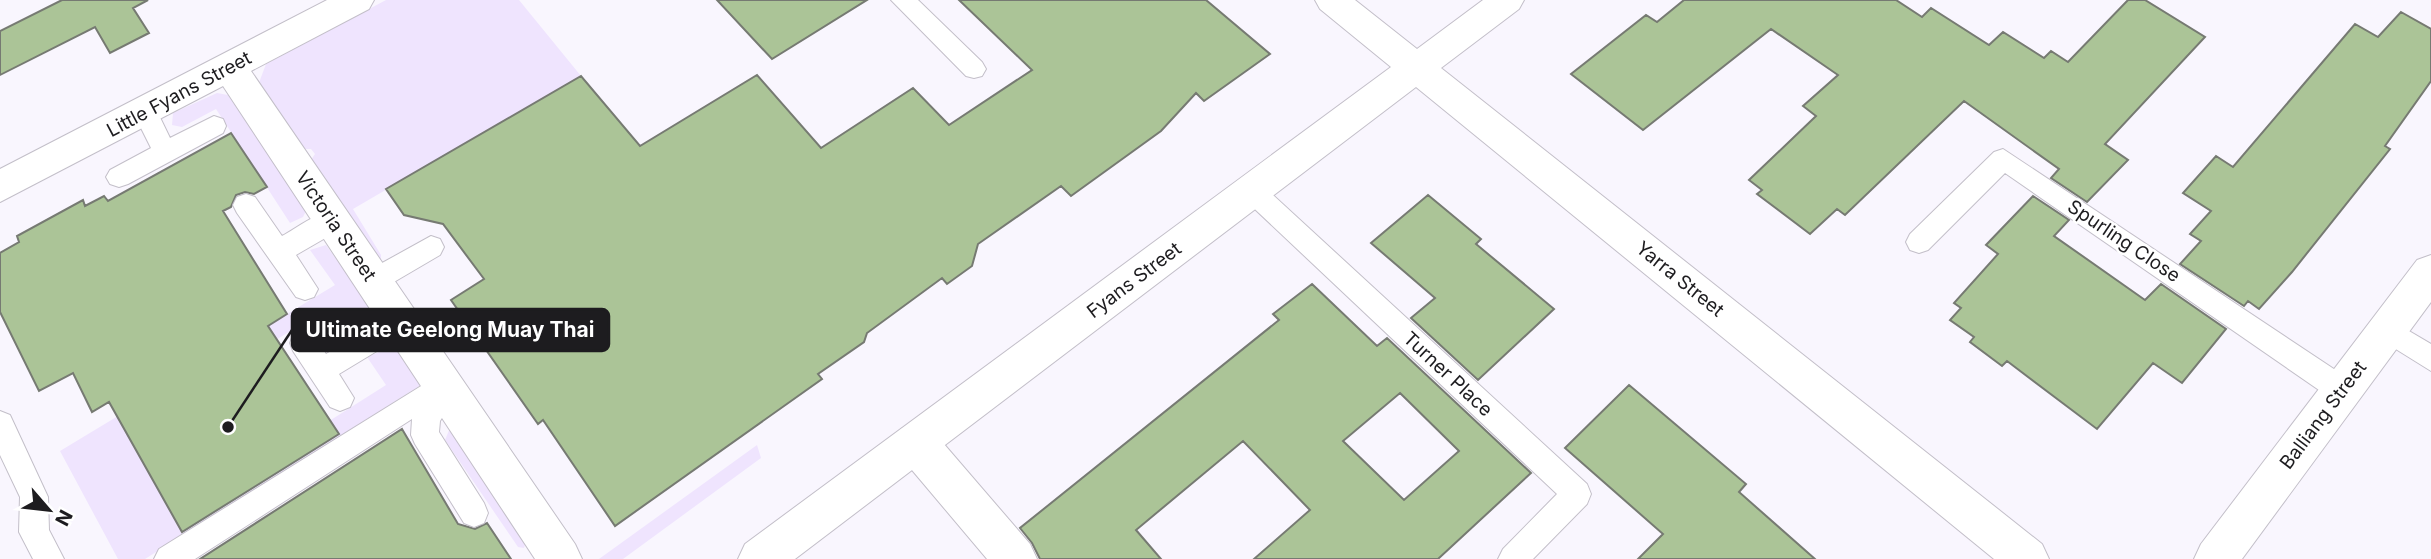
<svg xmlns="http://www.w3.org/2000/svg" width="2431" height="559" viewBox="0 0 2431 559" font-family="Inter,sans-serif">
<rect width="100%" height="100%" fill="#f9f6fe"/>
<!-- green -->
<path fill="#efe4fe" d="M 386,0 L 519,0 L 581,76 L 353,209 L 381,255 L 381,261 L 311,160 L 315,154 L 311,149 L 300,149 L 257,88 L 266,64 Z
M 217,93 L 228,95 L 306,211 L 303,217 L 290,223 L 216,109 L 182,127 L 172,125 L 173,113 Z
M 326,245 L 376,315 L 337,341 L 313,317 L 126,433 L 175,519 L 386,385 L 367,357 L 396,345 L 421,385 L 145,559 L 118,559 L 60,451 L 335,285 L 310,250 Z
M 450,428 L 526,542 L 524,548 L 518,547 L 445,440 Z
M 757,445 L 761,458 L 623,559 L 599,559 Z"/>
<!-- building -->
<path fill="#abc497" stroke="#767a72" stroke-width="2" fill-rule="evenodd" d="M 62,0 L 148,0 L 133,8 L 149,33 L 110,53 L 95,27 L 0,75 L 0,31 Z
M 717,0 L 867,0 L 772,59 Z
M 959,0 L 1206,0 L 1270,54 L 1204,101 L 1196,93 L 1161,131 L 1071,196 L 1061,186 L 978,244 L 972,266 L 947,284 L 942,278 L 867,333 L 864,342 L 818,374 L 822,379 L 615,526 L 543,420 L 538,424 L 451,300 L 484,279 L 443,224 L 404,215 L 386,189 L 581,76 L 640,146 L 757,75 L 821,148 L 913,88 L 949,125 L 1032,70 Z
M 1684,0 L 1896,0 L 1922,17 L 1931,8 L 1989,45 L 2003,32 L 2044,58 L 2051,51 L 2068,62 L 2128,0 L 2145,0 L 2205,37 L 2105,144 L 2128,160 L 2087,202 L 2051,178 L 2059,169 L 1964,101 L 1845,215 L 1837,209 L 1810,234 L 1757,194 L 1762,190 L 1749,180 L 1816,116 L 1803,106 L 1838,75 L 1771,29 L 1643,130 L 1571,74 L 1646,15 L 1657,22 Z
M 2401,12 L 2431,29 L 2431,81 L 2385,146 L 2390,149 L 2292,272 L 2259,309 L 2248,301 L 2244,306 L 2180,264 L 2201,241 L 2190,234 L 2211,211 L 2183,193 L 2216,156 L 2233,167 L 2355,24 L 2378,37 Z
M 231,133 L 267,187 L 254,194 L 245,192 L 236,195 L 231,207 L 223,211 L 287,314 L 268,326 L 339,434 L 182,532 L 109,402 L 92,412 L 73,373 L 39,391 L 0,312 L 0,253 L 19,242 L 17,236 L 83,200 L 85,206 L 104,196 L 108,201 Z
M 1428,195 L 1481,239 L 1476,244 L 1554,309 L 1478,380 L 1411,318 L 1435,298 L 1371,243 Z
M 2033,196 L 2069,220 L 2054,236 L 2145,300 L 2161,284 L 2226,329 L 2182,383 L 2153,363 L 2097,429 L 2007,361 L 2002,366 L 1970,342 L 1974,337 L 1950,320 L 1961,308 L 1954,303 L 1998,254 L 1986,245 Z
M 1312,284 L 1377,346 L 1387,338 L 1531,473 L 1438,559 L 1254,559 L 1310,510 L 1243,441 L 1136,530 L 1161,559 L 1040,559 L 1032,543 L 1020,528 L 1279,320 L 1273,314 ZM 1400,393 L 1459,451 L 1404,500 L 1343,441 Z
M 1629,385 L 1746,484 L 1739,492 L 1815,559 L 1638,559 L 1663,534 L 1565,448 Z
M 402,429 L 458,524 L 475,529 L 487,523 L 511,559 L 200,559 Z"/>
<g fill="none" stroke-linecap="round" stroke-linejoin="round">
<defs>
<path id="lane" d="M 891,0 L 918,0 L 982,62 L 986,69 L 982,76 L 974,78 L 966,76 Z
M 145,102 L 154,105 L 170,138 L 214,116 L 223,119 L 226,126 L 223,133 L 128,184 L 119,187 L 110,184 L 106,177 L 110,170 L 151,148 L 133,112 L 136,105 Z
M 2003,149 L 2352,381 L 2356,390 L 2352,399 L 2342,402 L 2332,399 L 2005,173 L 1928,250 L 1919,253 L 1910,250 L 1906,242 L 1910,234 L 1994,152 Z
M 1252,180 L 1261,184 L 1587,484 L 1591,494 L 1587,504 L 1533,559 L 1498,559 L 1503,549 L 1557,494 L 1243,198 L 1239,191 L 1243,184 Z
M 246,194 L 255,197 L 282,236 C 299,227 322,207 341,213 L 345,221 L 341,229 L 296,255 L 318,289 L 314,297 L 305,300 L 296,297 L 237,213 L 233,205 L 237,197 Z
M 431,236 L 440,239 L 444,247 L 440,255 L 382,289 L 373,292 L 364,289 L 360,281 L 364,273 Z
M 401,311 L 410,315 L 414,323 L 410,331 L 339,374 L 354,398 L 350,407 L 340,411 L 330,407 L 293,351 L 290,343 L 293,335 L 303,331 L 313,335 L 326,354 Z
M 2387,318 L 2431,344 L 2431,371 L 2378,338 L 2374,330 L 2378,322 Z
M 442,373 L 452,376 L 460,390 L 440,421 L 439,432 L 484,503 L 488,513 L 484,523 L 474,527 L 464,523 L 415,444 L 411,435 L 412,419 L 195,559 L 154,559 L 159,549 Z
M 0,411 L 10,415 L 48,497 L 49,530 L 64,559 L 33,559 L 19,532 L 20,497 L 0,455 Z"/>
<path id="street" d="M 327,0 L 374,0 L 369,9 L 251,71 L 575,544 L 582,559 L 535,559 L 223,86 L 0,202 L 0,169 Z
M 2431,255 L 2431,302 L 2242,559 L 2194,559 L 2201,544 L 2417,260 Z
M 916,424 L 931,429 L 1030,544 L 1037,559 L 987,559 L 901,457 L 895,443 L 901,429 Z"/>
<path id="secondary" d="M 1315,0 L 1355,0 L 1417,49 L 1483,0 L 1524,0 L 1519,9 L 1441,68 L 2042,544 L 2049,559 L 1994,559 L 1416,87 L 795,559 L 738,559 L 745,544 L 1391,67 L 1320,9 Z"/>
</defs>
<!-- lane casing -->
<use href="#lane" stroke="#c3bfc9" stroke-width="2"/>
<!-- street casing -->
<use href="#street" stroke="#c3bfc9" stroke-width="2"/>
<!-- secondary casing -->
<use href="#secondary" stroke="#c3bfc9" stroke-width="2"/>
<!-- lane -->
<use href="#lane" fill="#fff" fill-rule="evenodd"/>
<!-- street -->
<use href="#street" fill="#fff" fill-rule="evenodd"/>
<!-- secondary -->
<use href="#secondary" fill="#fff" fill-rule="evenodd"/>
</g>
<g text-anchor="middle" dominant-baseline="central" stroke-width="5" stroke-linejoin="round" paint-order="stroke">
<!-- street labels -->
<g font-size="19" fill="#1d1c1f" stroke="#fff">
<text transform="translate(179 94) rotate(-28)">Little Fyans Street</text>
<text transform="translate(336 226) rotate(56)">Victoria Street</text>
<text transform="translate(2124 241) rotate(34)">Spurling Close</text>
<text transform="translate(1680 279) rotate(39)">Yarra Street</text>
<text transform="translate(1134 280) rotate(-37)">Fyans Street</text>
<text transform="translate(1448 374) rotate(43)">Turner Place</text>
<text transform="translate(2323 415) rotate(-53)">Balliang Street</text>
</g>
</g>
<!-- callouts -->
<path fill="none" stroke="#1d1c1f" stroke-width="2.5" d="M228 427L292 330"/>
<circle fill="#1d1c1f" stroke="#fff" stroke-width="2.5" cx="228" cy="427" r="7"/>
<rect fill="#1d1c1f" stroke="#1d1c1f" stroke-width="2.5" x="292" y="309" width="317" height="42" rx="7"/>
<g font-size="21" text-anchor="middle" font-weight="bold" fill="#fff">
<text x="450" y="337">Ultimate Geelong Muay Thai</text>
</g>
<!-- north arrow -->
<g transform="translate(49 510) rotate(118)" stroke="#ffffff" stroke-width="5" paint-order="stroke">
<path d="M0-5L12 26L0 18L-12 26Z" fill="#1d1c1f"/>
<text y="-10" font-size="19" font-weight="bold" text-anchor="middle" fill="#1d1c1f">N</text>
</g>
</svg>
